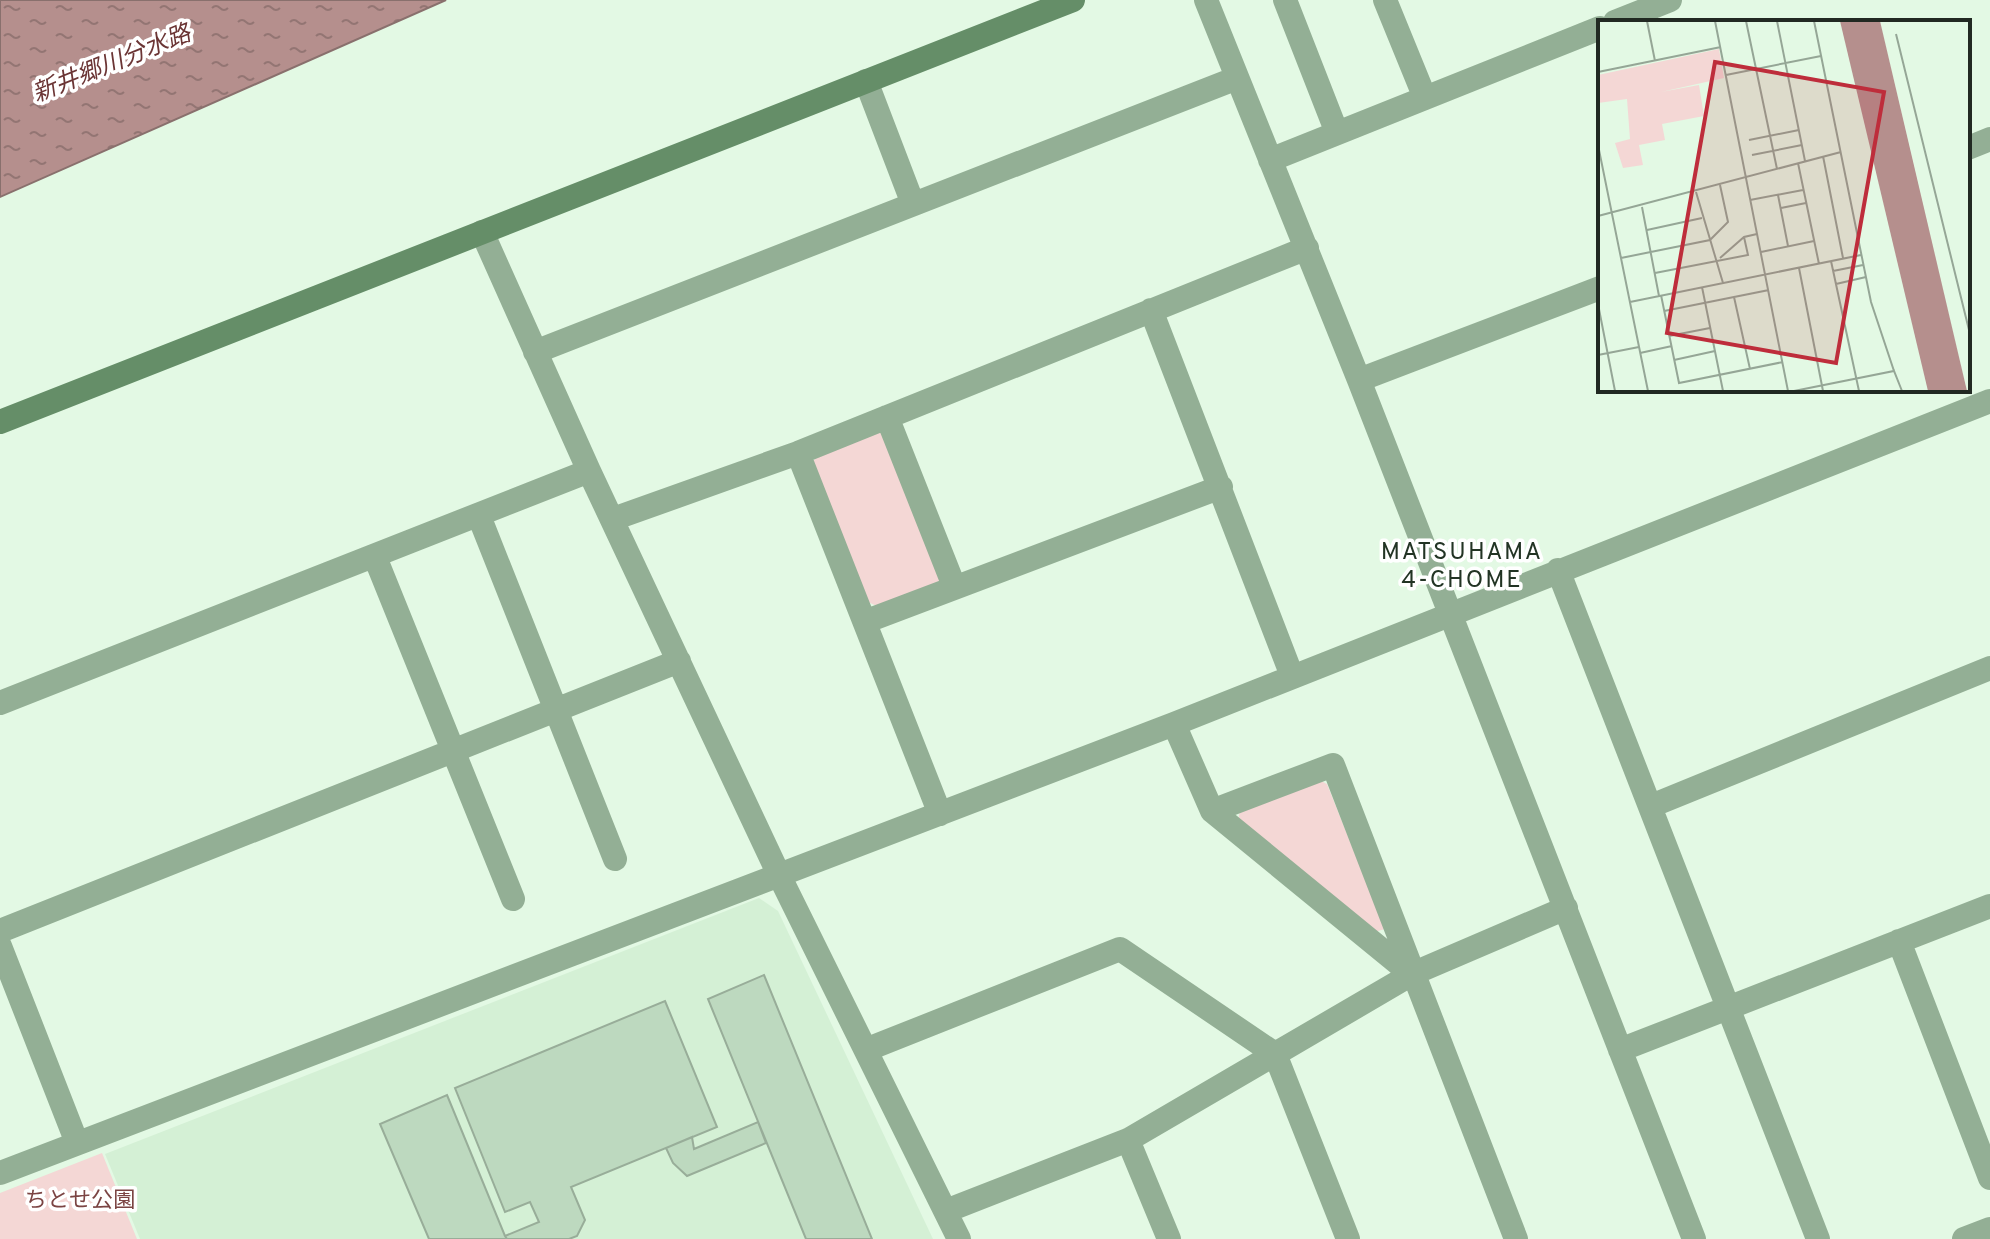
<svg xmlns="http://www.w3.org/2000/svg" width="1990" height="1239" viewBox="0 0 1990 1239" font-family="Overpass,'Noto Sans JP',sans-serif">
<defs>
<pattern id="water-ripples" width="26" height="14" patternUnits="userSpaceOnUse" patternTransform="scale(2)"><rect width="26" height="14" fill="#b58f8d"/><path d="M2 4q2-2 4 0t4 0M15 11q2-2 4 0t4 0" fill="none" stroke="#937573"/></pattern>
</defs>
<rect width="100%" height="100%" fill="#e3f9e4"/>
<!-- built -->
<path fill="#d4f0d5" d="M 759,898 L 778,911 L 933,1239 L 140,1239 L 105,1154 Z"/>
<!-- green -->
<path fill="#f4d7d5" d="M 878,428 L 887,435 L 942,575 L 937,584 L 879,607 L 868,602 L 813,462 L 820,451 Z
M 1319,780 L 1327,784 L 1385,929 L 1374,932 L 1238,820 L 1240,811 Z
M 102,1153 L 137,1239 L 0,1239 L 0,1193 Z"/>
<!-- water -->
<path fill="url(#water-ripples)" stroke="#89706d" stroke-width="2" d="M 0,0 L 446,0 L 0,197 Z"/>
<!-- building -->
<path fill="#bdd9bf" stroke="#98ad99" stroke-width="2" d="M 764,975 L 872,1239 L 806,1239 L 708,999 Z
M 665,1001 L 717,1127 L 571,1187 L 585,1220 L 577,1236 L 569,1239 L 507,1239 L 505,1236 L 539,1222 L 530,1202 L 505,1212 L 455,1088 Z
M 447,1095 L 505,1236 L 507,1239 L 429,1239 L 380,1124 Z
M 758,1122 L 766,1143 L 687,1176 L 673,1163 L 666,1148 L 692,1137 L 694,1149 Z"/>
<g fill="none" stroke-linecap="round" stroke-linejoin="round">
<!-- street -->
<path stroke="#93af95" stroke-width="24" d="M 1206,0 L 1359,380 L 1694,1239
M 1285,0 L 1337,133
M 1385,0 L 1425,98
M 1615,22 L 1670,0
M 866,81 L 913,204
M 1968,148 L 1990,139
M 1270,160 L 1600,28
M 482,232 L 589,471 L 779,875 L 959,1239
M 1151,310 L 1292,676
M 535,352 L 1237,78
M 1359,380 L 1600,288
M 887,417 L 954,586
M 798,453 L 940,814
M 479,516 L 615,859
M 613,519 L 798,453 L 1307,248
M 375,557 L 513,899
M 1558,570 L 1818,1239
M 867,621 L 1221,487
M 0,703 L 589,471
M 1174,724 L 1212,811 L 1410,973
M 1651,806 L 1990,668
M 1212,811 L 1333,765 L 1516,1239
M 0,931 L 679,661
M 1899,941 L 1990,1178
M 0,946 L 77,1143
M 868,1049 L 1120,949 L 1275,1054 L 1348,1239
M 1620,1050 L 1990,906
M 1128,1140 L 1169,1239
M 0,1173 L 1174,724 L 1990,401
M 946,1211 L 1128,1140 L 1412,974 L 1566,908
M 1964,1239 L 1990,1229"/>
<!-- secondary -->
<path stroke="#658e68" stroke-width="24" d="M 0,422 L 1073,0"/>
</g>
<g text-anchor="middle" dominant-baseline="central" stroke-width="7" stroke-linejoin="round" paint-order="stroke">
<!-- park labels -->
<g font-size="22" fill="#7b4443" stroke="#fff">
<text x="80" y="1201">ちとせ公園</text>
</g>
<!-- water labels -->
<g font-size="24" font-style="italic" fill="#6b3535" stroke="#fff">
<text transform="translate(112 65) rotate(-22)">新井郷川分水路</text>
</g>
<!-- neighbourhood labels -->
<g font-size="24" letter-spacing="2" fill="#223424" stroke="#fff">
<text x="1462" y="553">MATSUHAMA<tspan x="1462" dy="28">4-CHOME</tspan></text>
</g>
</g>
<!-- overview -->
<g transform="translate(1598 20)">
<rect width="372" height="372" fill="#e3f9e4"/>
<path d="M 121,29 L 126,58 L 63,72 L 101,65 L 106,96 L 64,104 L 67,120 L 41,125 L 45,145 L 25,148 L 17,123 L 32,119 L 29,79 L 0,83 L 0,55 Z" fill="#f4d7d5"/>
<path d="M 242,1 L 282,1 L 369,371 L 330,371 Z" fill="#b58f8d"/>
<path fill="none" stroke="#95a696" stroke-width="2" d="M 49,1 L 57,41M 117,1 L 190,371M 148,1 L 179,149M 179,1 L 207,141M 216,1 L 273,282 L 296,351M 298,14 L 372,314M 0,52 L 123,27M 128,55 L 223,36M 151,120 L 201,110M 0,125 L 50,371M 154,135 L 204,125M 225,136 L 245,238M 200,143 L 221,244M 98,172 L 125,263M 180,175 L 190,226M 152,180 L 205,170M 44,187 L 61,276M 183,188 L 208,183M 0,196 L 243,132M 49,210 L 104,198M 163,232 L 216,221M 23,238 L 112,220 L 130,202 L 122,165M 122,238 L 146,217 L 159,214M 233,241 L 261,371M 201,248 L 225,371M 235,251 L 265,245M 57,253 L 150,235 L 146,217M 238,264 L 268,257M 104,267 L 125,371M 63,275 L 81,363 L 185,342M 136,277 L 152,349M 32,282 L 263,235M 0,284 L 17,371M 66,291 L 171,270M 71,316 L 112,308M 42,333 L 74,326M 0,335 L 41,327M 76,340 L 117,331M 196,371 L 296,351 L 304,371"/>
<path fill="#be2d3b" fill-opacity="0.15" stroke="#be2d3b" stroke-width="4" d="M 117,42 L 286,72 L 238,343 L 69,313 Z"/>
<rect width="372" height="372" fill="none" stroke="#212922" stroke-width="4"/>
</g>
</svg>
